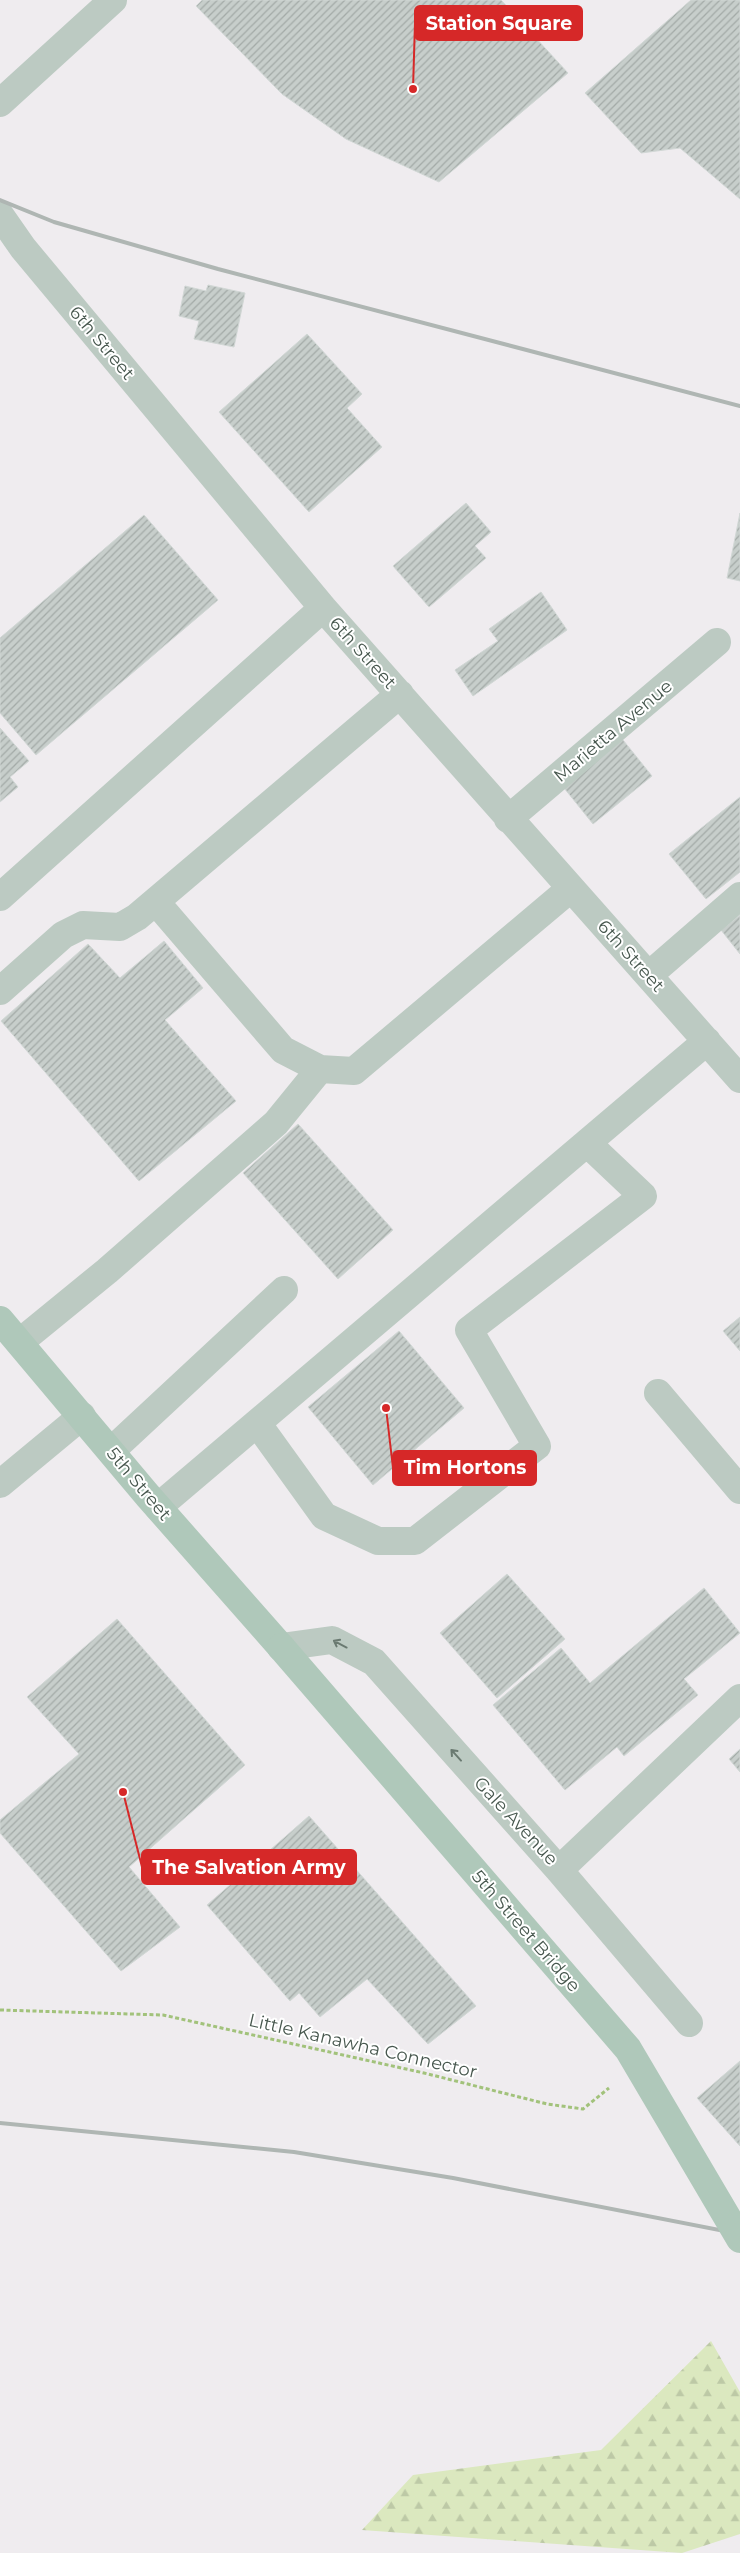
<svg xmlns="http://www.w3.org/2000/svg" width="740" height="2553" viewBox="0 0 740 2553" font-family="Montserrat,sans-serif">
<defs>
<pattern id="forest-firs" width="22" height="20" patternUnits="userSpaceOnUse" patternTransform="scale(1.25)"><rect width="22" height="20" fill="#dbe8bf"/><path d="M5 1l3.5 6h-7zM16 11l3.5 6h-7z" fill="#bdc9a6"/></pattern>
<pattern id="building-hatch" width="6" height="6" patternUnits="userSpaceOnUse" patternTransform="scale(1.25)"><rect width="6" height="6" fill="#c7cecb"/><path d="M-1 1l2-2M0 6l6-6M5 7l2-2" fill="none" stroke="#a3aaa7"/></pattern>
</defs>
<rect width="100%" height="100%" fill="#efecef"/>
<!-- forest -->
<path fill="url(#forest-firs)" d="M 711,2341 L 740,2392 L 740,2534 L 682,2553 L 362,2530 L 413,2475 L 601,2450 Z"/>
<!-- building -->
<path fill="url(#building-hatch)" stroke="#d1d7d5" d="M 202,0 L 501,0 L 568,73 L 439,182 L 346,139 L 282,94 L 196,6 Z
M 691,0 L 740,0 L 740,199 L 680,148 L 641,153 L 585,93 Z
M 208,285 L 245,293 L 234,347 L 194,339 L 199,321 L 179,316 L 185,286 L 206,291 Z
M 307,334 L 362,394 L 347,408 L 382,447 L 309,512 L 219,412 Z
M 466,503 L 491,532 L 475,546 L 486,558 L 429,607 L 393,566 Z
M 740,513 L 740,581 L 727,578 Z
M 144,515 L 218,600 L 36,755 L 0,713 L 0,638 Z
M 541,592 L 567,630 L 473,696 L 455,670 L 498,641 L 489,629 Z
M 0,728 L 29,761 L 10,777 L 18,787 L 0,802 Z
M 619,735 L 652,776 L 593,824 L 560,783 Z
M 740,797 L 740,872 L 706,899 L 669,854 Z
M 740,915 L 740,954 L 721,930 Z
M 164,941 L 203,988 L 165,1020 L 236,1101 L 139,1181 L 1,1021 L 88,944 L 120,978 Z
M 298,1124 L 393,1230 L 338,1279 L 243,1173 Z
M 740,1317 L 740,1351 L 723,1331 Z
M 399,1331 L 464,1408 L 373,1485 L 308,1407 Z
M 507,1574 L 565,1639 L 497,1698 L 440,1633 Z
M 704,1588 L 740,1633 L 684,1679 L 698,1695 L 624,1756 L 617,1747 L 565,1790 L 493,1705 L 561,1648 L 590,1683 Z
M 117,1619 L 245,1765 L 129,1867 L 180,1927 L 121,1971 L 0,1833 L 0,1820 L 79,1754 L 27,1697 Z
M 740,1749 L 740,1772 L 729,1759 Z
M 309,1816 L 476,2006 L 428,2044 L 367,1979 L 320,2017 L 299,1993 L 290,2001 L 207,1905 Z
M 740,2061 L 740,2146 L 697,2098 Z"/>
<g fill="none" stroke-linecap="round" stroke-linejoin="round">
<!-- path -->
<path stroke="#a2c27b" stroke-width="3" stroke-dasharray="4 2.5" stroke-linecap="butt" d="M 0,2010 L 163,2015 L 424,2073 L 547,2104 L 583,2109 L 609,2088"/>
<!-- minor -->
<path stroke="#bccac2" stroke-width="28" d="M 0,103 L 113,0
M 0,215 L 23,248 L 323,608 L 740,1079
M 508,819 L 717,642
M 0,897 L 323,608
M 156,902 L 283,1050 L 320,1069 L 354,1071 L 570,889
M 649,975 L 740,896
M 0,991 L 63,935 L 83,925 L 120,927 L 137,917 L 400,694
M 20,1342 L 107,1271 L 276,1123 L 320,1069
M 658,1393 L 740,1490
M 257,1423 L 324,1516 L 378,1541 L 415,1541 L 537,1446 L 469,1330 L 643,1196 L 587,1143
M 111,1451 L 284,1290
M 0,1484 L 82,1416
M 158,1507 L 707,1041
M 281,1647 L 332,1640 L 374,1662 L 559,1870 L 689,2023
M 559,1870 L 740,1698"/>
<!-- major -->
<path stroke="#afc8ba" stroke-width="28" d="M 0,1320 L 148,1496 L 281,1647"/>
<!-- rail -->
<path stroke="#afb6b3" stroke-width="4" d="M 0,200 L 54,222 L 218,269 L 740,406
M 0,2123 L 294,2152 L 453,2178 L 740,2234"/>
<!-- major-bridge -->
<path stroke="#afc8ba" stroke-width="28" d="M 281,1647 L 628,2049 L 740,2239"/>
</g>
<!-- one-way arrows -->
<defs><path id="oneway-shaft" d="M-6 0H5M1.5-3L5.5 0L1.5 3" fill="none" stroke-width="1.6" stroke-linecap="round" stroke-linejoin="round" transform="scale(1.25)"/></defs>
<g stroke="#6a7a71">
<use href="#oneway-shaft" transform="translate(340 1644) rotate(-152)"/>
<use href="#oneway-shaft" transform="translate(456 1755) rotate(-132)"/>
</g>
<g text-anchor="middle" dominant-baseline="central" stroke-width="4" stroke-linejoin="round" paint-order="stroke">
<!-- street labels -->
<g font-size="18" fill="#47574e" stroke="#fff">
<text transform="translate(102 343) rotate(50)">6th Street</text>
<text transform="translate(363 653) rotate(48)">6th Street</text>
<text transform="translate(613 731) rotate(-40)">Marietta Avenue</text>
<text transform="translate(631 956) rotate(48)">6th Street</text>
<text transform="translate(139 1484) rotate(50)">5th Street</text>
<text transform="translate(516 1821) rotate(47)">Gale Avenue</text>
<text transform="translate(526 1931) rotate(49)">5th Street Bridge</text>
<text transform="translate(363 2046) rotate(13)">Little Kanawha Connector</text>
</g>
</g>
<!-- callouts -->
<path fill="none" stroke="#d62828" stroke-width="2" d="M413 89L415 23M386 1408L393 1468M123 1792L142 1867"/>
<g fill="#d62828" stroke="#fff" stroke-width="2">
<circle cx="413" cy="89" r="5"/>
<circle cx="386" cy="1408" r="5"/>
<circle cx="123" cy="1792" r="5"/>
</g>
<g fill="#d62828" stroke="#d62828" stroke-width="2">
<rect x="415" y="6" width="167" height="34" rx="5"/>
<rect x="393" y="1451" width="143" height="34" rx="5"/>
<rect x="142" y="1850" width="214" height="34" rx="5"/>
</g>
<g font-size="19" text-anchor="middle" font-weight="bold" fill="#fff">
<text x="499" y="30">Station Square</text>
<text x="465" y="1474">Tim Hortons</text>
<text x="249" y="1874">The Salvation Army</text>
</g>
</svg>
